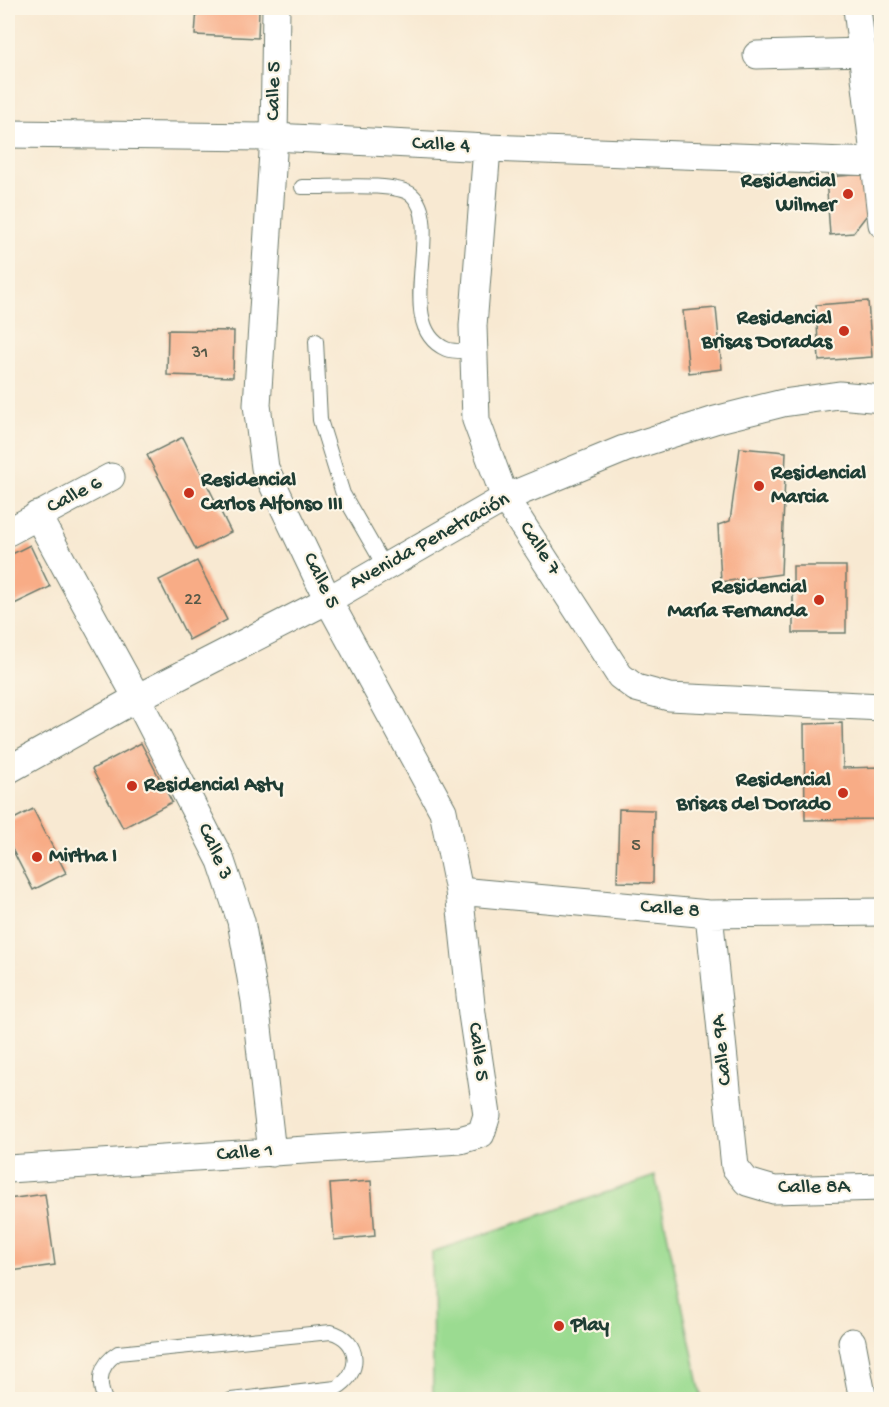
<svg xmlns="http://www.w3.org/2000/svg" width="889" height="1407" viewBox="0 0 889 1407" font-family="'Gochi Hand',sans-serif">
<rect width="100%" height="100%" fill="#fcf5e5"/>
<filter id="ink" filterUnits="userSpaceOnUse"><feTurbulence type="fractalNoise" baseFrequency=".0167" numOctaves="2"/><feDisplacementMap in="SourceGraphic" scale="12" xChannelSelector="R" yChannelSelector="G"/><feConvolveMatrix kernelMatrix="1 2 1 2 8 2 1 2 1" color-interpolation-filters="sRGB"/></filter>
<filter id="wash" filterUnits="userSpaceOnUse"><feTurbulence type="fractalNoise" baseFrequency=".008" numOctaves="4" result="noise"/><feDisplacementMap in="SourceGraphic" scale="24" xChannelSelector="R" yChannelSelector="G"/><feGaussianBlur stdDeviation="1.35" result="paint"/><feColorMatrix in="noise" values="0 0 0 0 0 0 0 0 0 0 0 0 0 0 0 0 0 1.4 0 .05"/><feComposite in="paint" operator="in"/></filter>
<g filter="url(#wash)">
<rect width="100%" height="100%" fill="#f8e9d2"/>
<!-- green -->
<path fill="#9bdb91" stroke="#5d8c62" stroke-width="1.5" d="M 655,1176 L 702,1399 L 433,1399 L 432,1252 Z"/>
<g id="blocks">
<!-- building -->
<path fill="#f8ac86" d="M 197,8 L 259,11 L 258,38 L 195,35 Z
M 867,174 L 870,211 L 853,233 L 830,235 L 826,177 Z
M 868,301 L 872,357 L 819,361 L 816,305 Z
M 716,308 L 722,369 L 689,373 L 683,311 Z
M 168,330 L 234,331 L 233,377 L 167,375 Z
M 183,437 L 231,532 L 196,550 L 147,455 Z
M 740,448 L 786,452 L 781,574 L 721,582 L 718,525 L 730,521 Z
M 30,545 L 50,587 L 8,607 L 8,556 Z
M 197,561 L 227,620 L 189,640 L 159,580 Z
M 793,566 L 846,566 L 846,633 L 793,633 Z
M 842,723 L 843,768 L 882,767 L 882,819 L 805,820 L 804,724 Z
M 141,743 L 172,802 L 123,828 L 92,769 Z
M 33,809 L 66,873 L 33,890 L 8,841 L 8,822 Z
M 619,809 L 654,810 L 653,883 L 617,882 Z
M 371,1181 L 375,1236 L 334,1240 L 330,1184 Z
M 45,1194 L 55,1265 L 11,1271 L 8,1241 L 8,1199 Z"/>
</g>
</g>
<g filter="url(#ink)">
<use href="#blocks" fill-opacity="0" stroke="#6b796b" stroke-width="1.5"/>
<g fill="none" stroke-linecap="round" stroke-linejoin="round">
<defs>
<path id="lane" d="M 302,187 C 326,188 395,181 412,195 C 445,224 392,326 446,349 C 453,352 466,351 474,351
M 316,341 L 320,420 L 343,494 L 385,567
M 105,1400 C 97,1381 100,1364 118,1353 L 331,1332 C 361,1340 362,1374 336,1388 L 231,1400"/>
<path id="street" d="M 857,8 L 882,224
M 757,55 L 862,52
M 8,134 L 274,137 L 487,148 L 875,162
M 487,148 L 473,326 L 476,420 L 505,498 L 620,676 L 636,688 L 669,697 L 882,707
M 37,515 L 137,698 L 221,861 L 241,921 L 255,1001 L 272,1153
M 8,532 L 111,477
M 8,770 L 137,698 L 328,600 L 505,498 L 624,449 L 715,420 L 783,403 L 839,395 L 882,399
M 459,891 L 709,914 L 882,912
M 709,914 L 735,1167 L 747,1182 L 774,1190 L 882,1187
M 8,1169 L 460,1140 L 481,1134 L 487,1115 L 472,1014 L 459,891 L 443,811 L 328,600 L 265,468 L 257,405 L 274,137 L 276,8
M 852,1342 L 863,1400"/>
</defs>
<!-- lane casing -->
<use href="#lane" stroke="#6b796b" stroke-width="16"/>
<!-- street casing -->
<use href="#street" stroke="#6b796b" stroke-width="29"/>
<!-- lane -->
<use href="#lane" stroke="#fff" stroke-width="14"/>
<!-- street -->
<use href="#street" stroke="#fff" stroke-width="27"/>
</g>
</g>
<!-- markers -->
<g fill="#c8321e" stroke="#fcf5e5" stroke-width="2">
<circle cx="848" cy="194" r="6"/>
<circle cx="844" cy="331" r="6"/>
<circle cx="759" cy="486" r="6"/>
<circle cx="189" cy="493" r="6"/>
<circle cx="819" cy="600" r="6"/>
<circle cx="132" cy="786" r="6"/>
<circle cx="843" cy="793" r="6"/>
<circle cx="37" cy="857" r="6"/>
<circle cx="559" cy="1326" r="6"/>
</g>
<g text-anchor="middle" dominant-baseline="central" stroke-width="4.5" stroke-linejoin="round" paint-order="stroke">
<!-- number labels -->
<g font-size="18" fill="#555948">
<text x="200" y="353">31</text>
<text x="193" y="600">22</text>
<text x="636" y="846">5</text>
</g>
<!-- street labels -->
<g font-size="21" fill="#1f3d34" stroke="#fcf5e5">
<text transform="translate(275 91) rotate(-89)">Calle 5</text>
<text transform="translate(441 146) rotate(3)">Calle 4</text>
<text transform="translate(75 496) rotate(-27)">Calle 6</text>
<text transform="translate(430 542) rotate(-29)">Avenida Penetración</text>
<text transform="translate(539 549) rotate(57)">Calle 7</text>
<text transform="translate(320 581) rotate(64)">Calle 5</text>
<text transform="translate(214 852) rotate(66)">Calle 3</text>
<text transform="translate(670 910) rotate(5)">Calle 8</text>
<text transform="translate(723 1050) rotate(-96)">Calle 9A</text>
<text transform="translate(477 1052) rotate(82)">Calle 5</text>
<text transform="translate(245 1154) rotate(-4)">Calle 1</text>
<text x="814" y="1188">Calle 8A</text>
</g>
<!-- poi labels -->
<g font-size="21" font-weight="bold" fill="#1f3d34" stroke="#fcf5e5" text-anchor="start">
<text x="836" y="182" text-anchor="end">Residencial<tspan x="836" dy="24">Wilmer</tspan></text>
<text x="832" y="319" text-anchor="end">Residencial<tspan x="832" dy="24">Brisas Doradas</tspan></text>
<text x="771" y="474">Residencial<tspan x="771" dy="24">Marcia</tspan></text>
<text x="201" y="481">Residencial<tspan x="201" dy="24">Carlos Alfonso III</tspan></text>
<text x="807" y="588" text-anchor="end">Residencial<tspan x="807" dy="24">María Fernanda</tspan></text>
<text x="831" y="781" text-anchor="end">Residencial<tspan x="831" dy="24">Brisas del Dorado</tspan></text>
<text x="144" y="786">Residencial Asty</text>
<text x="49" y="857">Mirtha I</text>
<text x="571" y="1326">Play</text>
</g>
</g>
<!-- margin -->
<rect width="889" height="1407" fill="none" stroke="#fcf5e5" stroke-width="30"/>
</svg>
